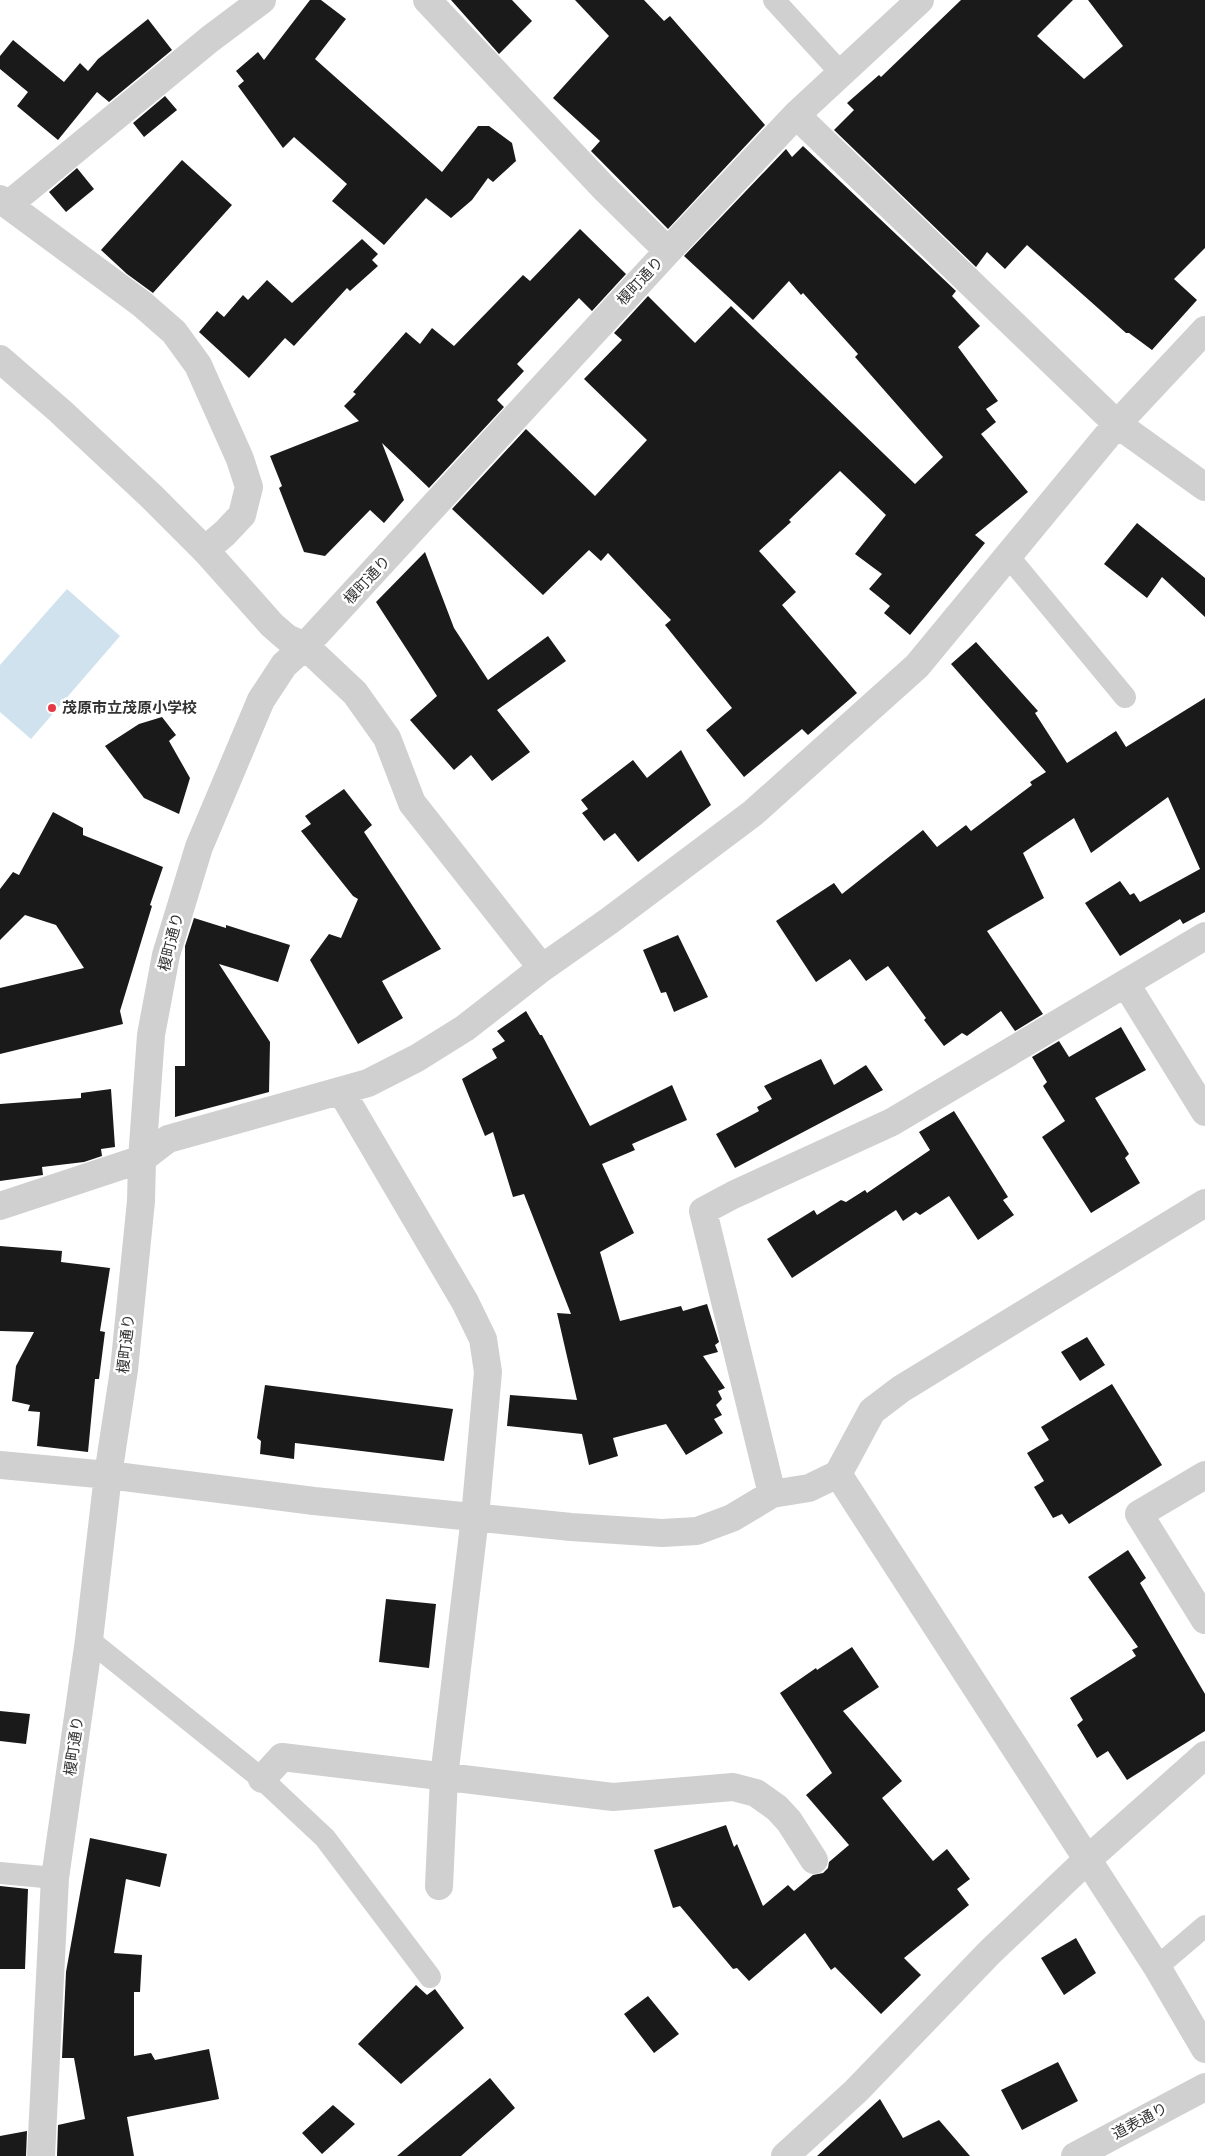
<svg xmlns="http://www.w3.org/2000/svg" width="1205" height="2156" viewBox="0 0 1205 2156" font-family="'DM Sans','Noto Sans JP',sans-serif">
<rect width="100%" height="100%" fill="#fff"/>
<!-- water -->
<path fill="#cfe2ee" d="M 67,589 L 120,636 L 31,739 L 0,712 L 0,665 Z"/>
<!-- building -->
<path fill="#1a1a1a" d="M 310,0 L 321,0 L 346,19 L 315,59 L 442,172 L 478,126 L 489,126 L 512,143 L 516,161 L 493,182 L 488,178 L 472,200 L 451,218 L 426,198 L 384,245 L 332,201 L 347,184 L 294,137 L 283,148 L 238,86 L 244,81 L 236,71 L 258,52 L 264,60 Z
M 451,0 L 512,0 L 532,21 L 499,54 Z
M 575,0 L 644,0 L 664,21 L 670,16 L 765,125 L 668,229 L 591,151 L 600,141 L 553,98 L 609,36 Z
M 961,0 L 1073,0 L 1037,36 L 1084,79 L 1123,46 L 1088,0 L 1205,0 L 1205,248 L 1174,279 L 1197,300 L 1152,350 L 1129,333 L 1126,333 L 1027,245 L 1005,269 L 987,252 L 976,267 L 834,130 L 854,110 L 847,103 L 879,75 L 881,77 Z
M 148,19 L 172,50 L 109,102 L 97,92 L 58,140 L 17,106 L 28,92 L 0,69 L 0,56 L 13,40 L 64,82 L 80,63 L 88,71 L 98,59 Z
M 165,96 L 177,110 L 144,137 L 133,123 Z
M 803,146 L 956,291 L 952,296 L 980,326 L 958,347 L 998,401 L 986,409 L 996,422 L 981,434 L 1028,492 L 975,535 L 985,543 L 910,635 L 884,613 L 890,606 L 869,589 L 882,574 L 855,554 L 886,515 L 840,471 L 789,520 L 791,522 L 759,551 L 796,592 L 782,605 L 857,693 L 808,735 L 802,729 L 744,777 L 706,730 L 732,708 L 665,625 L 671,620 L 608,553 L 601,561 L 589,550 L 543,595 L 452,509 L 526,429 L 595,496 L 647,440 L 584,379 L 622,340 L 614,333 L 648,296 L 695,343 L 731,306 L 915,484 L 943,457 L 855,357 L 858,354 L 803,293 L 801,295 L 789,281 L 753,320 L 684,256 L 786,149 L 792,157 Z
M 182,160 L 232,205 L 153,293 L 127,274 L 101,250 Z
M 77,168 L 94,189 L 66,212 L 49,192 Z
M 580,229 L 626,274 L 592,311 L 579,298 L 517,364 L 524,371 L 497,400 L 504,407 L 429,488 L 382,443 L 404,500 L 384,523 L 370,510 L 325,556 L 304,552 L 279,488 L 282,486 L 270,456 L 359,421 L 344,406 L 356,394 L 353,392 L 406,332 L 420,344 L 432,328 L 454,346 L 523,275 L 530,281 Z
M 362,239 L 378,254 L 372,260 L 378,266 L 350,291 L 347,288 L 294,346 L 285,338 L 249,378 L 199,332 L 217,311 L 224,317 L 243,295 L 248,300 L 267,280 L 292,303 Z
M 1137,523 L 1205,578 L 1205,617 L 1162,577 L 1147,598 L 1104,564 Z
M 425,552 L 454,628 L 488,680 L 548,636 L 566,661 L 497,710 L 530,752 L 492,781 L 471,755 L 454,770 L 410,720 L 437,696 L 376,602 Z
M 976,642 L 1038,711 L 1035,713 L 1067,763 L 1116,731 L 1126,747 L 1205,698 L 1205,912 L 1183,924 L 1180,919 L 1120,956 L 1085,903 L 1120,881 L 1130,895 L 1134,893 L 1140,902 L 1200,869 L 1168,797 L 1091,853 L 1074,818 L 1023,853 L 1044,898 L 987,931 L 1043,1014 L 1015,1031 L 1001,1011 L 967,1036 L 962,1033 L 944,1046 L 924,1020 L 926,1018 L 888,966 L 866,981 L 850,959 L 816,982 L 776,921 L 834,883 L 842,894 L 923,830 L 937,847 L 966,825 L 971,831 L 1032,785 L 1030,782 L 1046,772 L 951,664 Z
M 162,717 L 176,735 L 169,741 L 190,778 L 179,814 L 144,798 L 105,746 L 139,724 Z
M 681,750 L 711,805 L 638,862 L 615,833 L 604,841 L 582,813 L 588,809 L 581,800 L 633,760 L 647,778 Z
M 344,789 L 372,825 L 364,832 L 441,949 L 382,981 L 403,1018 L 358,1044 L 310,960 L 329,934 L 341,938 L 358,899 L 353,896 L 301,831 L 311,824 L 305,816 Z
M 53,812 L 83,828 L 83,835 L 163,867 L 150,905 L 152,906 L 120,1011 L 123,1024 L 0,1054 L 0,988 L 84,968 L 56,925 L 25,915 L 0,940 L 0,889 L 13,872 L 19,875 Z
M 194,918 L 226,928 L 226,925 L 290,945 L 278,982 L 219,964 L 270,1042 L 269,1092 L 175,1117 L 175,1066 L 185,1066 L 185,946 Z
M 678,935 L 708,997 L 674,1012 L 666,992 L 661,993 L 643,950 Z
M 526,1011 L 540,1035 L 542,1035 L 590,1126 L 672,1085 L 687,1120 L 632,1144 L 635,1150 L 602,1164 L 634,1233 L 600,1252 L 620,1321 L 681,1306 L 683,1311 L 707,1304 L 719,1342 L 715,1345 L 718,1352 L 703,1356 L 725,1388 L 718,1391 L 722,1399 L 716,1405 L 722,1415 L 714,1419 L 723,1433 L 686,1455 L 666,1424 L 613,1438 L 618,1456 L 589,1465 L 582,1434 L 507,1426 L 510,1395 L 577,1400 L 557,1313 L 571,1314 L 524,1194 L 513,1197 L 493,1132 L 485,1136 L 462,1079 L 497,1058 L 492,1049 L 505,1041 L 497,1031 Z
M 1121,1027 L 1146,1070 L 1095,1098 L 1129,1154 L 1125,1158 L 1140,1183 L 1091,1213 L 1042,1137 L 1065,1121 L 1043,1086 L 1047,1082 L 1032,1057 L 1059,1041 L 1069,1057 Z
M 821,1059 L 834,1085 L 866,1065 L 883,1090 L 735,1168 L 716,1134 L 759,1111 L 757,1107 L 772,1099 L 764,1086 Z
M 111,1089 L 115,1147 L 101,1149 L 102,1156 L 84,1162 L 42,1167 L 43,1175 L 0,1181 L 0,1104 L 81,1098 L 81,1093 Z
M 954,1111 L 1008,1197 L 1003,1200 L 1014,1215 L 978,1240 L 949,1196 L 920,1215 L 916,1212 L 903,1221 L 896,1210 L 792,1278 L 767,1239 L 814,1210 L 817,1215 L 841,1200 L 846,1202 L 865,1190 L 867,1193 L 930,1150 L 919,1132 Z
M 0,1246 L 62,1251 L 61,1262 L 110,1268 L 100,1331 L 105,1332 L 99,1379 L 95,1379 L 88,1452 L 37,1446 L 40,1412 L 28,1411 L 30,1405 L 12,1401 L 16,1366 L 34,1332 L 0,1331 Z
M 1087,1337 L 1105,1365 L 1080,1381 L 1061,1352 Z
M 1112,1384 L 1162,1465 L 1069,1524 L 1062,1514 L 1053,1518 L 1034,1487 L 1044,1481 L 1027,1453 L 1049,1440 L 1041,1427 Z
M 265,1385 L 453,1409 L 444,1461 L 295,1443 L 294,1459 L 260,1454 L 261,1441 L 257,1438 Z
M 1128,1550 L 1146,1578 L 1140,1583 L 1205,1694 L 1205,1731 L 1127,1780 L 1108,1751 L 1097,1758 L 1077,1725 L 1083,1720 L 1070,1698 L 1136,1656 L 1132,1650 L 1138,1647 L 1088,1577 Z
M 386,1599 L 436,1604 L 429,1668 L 379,1662 Z
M 852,1647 L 879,1687 L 843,1711 L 902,1781 L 882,1798 L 933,1861 L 947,1849 L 970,1879 L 957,1889 L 969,1905 L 904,1958 L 921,1975 L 881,2014 L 835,1967 L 831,1970 L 805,1933 L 749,1981 L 737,1968 L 733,1969 L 680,1906 L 673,1908 L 654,1850 L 726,1825 L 734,1847 L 737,1844 L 763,1906 L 788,1885 L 794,1891 L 813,1875 L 823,1873 L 828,1868 L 829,1862 L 849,1845 L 806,1795 L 832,1773 L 780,1693 L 816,1668 L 817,1670 Z
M 0,1711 L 30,1714 L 26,1744 L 0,1741 Z
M 90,1838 L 167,1854 L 160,1887 L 126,1879 L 114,1953 L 142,1955 L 140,1992 L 134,1992 L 134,2056 L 151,2053 L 155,2060 L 209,2049 L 219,2099 L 127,2117 L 134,2156 L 57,2156 L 58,2125 L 85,2119 L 74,2058 L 62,2058 L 66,1972 Z
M 0,1886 L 28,1889 L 25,1969 L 0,1969 Z
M 1076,1938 L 1096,1973 L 1064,1995 L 1041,1958 Z
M 416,1985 L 427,1995 L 435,1989 L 464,2028 L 401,2084 L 358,2044 Z
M 648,1996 L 679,2034 L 654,2053 L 624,2014 Z
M 1058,2062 L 1078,2101 L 1022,2130 L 1001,2090 Z
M 490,2078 L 515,2108 L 461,2156 L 397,2156 Z
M 880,2099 L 903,2138 L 939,2120 L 970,2156 L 817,2156 Z
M 333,2105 L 355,2124 L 322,2154 L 302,2133 Z
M 27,2131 L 26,2156 L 0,2156 L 0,2136 Z"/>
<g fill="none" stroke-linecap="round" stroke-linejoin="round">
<!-- service -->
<path stroke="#d0d0d0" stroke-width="22" d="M 774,0 L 841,73
M 1008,556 L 1125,697
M 89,1640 L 262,1779 L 325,1838 L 430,1977
M 0,1873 L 55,1878
M 1157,1967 L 1205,1926"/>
<!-- minor -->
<path stroke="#d0d0d0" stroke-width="28" d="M 427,0 L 603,187 L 668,251
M 796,115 L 1117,424 L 1205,487
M 0,199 L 142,304 L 174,332 L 198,365 L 240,459 L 249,487 L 242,515 L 225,533 L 205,550
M 8,205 L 210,39 L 262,0
M 305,646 L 355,693 L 387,738 L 412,803 L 542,968
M 1126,984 L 1205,1112
M 341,1091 L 465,1302 L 483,1339 L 488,1372 L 475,1517 L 444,1777 L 439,1886
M 0,1206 L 142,1159 L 168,1139 L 368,1083 L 417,1058 L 465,1028 L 542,968 L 609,921 L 753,813 L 917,666 L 1117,424 L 1205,330
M 0,1465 L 108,1475 L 314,1501 L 571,1527 L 662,1533 L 697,1531 L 732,1518 L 772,1494 L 809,1488 L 838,1474
M 1205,1475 L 1139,1514 L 1205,1620
M 772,1494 L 703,1211 L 733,1195 L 892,1122 L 1205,936
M 262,1779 L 282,1757 L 613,1797 L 733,1787 L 756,1793 L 777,1808 L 789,1821 L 814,1860
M 41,2156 L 55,1878 L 89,1640 L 108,1475 L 124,1370 L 141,1201 L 142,1159 L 151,1035 L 166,955 L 199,847 L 261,700 L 284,665 L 305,646 L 668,251 L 796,115 L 920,0
M 785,2156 L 856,2091 L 990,1952 L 1088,1859 L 1205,1755"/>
<!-- tertiary -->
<path stroke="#d0d0d0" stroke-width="28" d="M 0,359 L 60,411 L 151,496 L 205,550 L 272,625 L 287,638 L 305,646
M 1205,1203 L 901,1389 L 872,1411 L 838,1474 L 1157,1967 L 1205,2049
M 1075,2156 L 1205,2087"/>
</g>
<!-- markers -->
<circle fill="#e63946" stroke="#fff" stroke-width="2" cx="52" cy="708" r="5"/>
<g text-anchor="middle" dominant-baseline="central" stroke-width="5" stroke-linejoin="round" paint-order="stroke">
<!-- street labels -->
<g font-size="15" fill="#333" stroke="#fff">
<text transform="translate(640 281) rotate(-47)">榎町通り</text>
<text transform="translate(367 580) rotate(-47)">榎町通り</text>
<text transform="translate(171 942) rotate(-76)">榎町通り</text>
<text transform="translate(126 1344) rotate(-84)">榎町通り</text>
<text transform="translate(74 1746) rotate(-82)">榎町通り</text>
<text transform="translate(1140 2121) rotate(-28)">道表通り</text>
</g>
<!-- poi labels -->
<g font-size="15" font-weight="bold" fill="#333" stroke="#fff" text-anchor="start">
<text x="62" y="708">茂原市立茂原小学校</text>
</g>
</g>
</svg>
